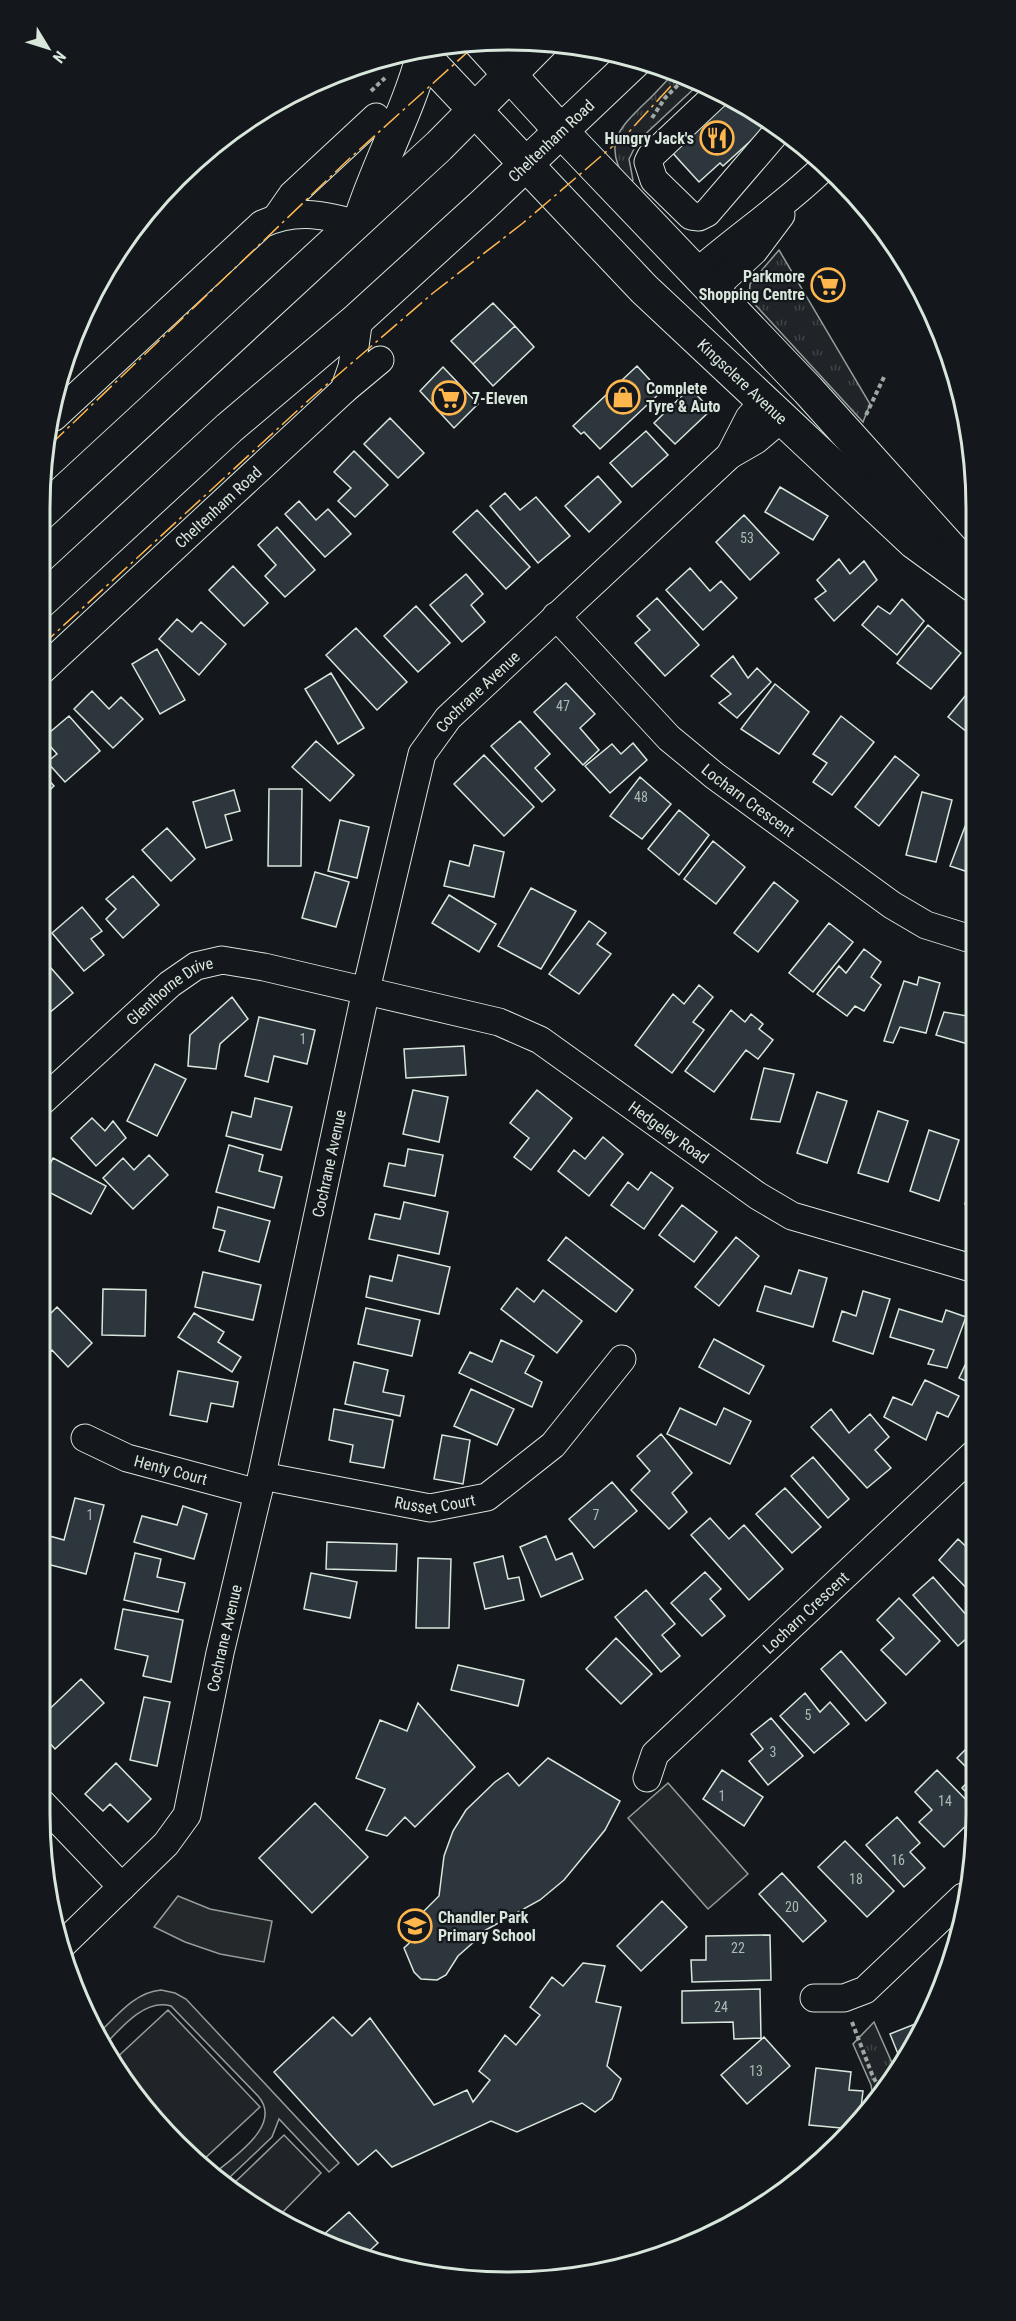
<svg xmlns="http://www.w3.org/2000/svg" width="1016" height="2321" viewBox="0 0 1016 2321" font-family="'Roboto Condensed',sans-serif">
<defs>
<pattern id="grass-tufts" width="24" height="20" patternUnits="userSpaceOnUse" patternTransform="scale(1.5)"><rect width="24" height="20" fill="#202428"/><path d="M3 7l-1-3M5 7V3M7 7l1-3M15 17l-1-3M17 17v-4M19 17l1-3" fill="none" stroke="#404447"/></pattern>
</defs>
<rect width="100%" height="100%" fill="#14181c"/>
<!-- grass -->
<path fill="url(#grass-tufts)" stroke="#939e99" stroke-width="1.5" d="M 675,72 L 699,84 L 638,141 L 629,159 L 633,180 L 627,183 C 603,145 617,130 645,103 C 656,93 665,82 675,72 Z
M 779,250 L 870,404 L 863,422 L 749,298 L 750,284 Z
M 874,2022 L 896,2072 L 874,2104 L 871,2085 L 853,2044 Z"/>
<!-- garden -->
<path fill="#202428" stroke="#939e99" stroke-width="1.5" d="M 161,1990 L 175,1993 L 186,1999 L 339,2163 L 329,2172 L 279,2119 L 272,2137 L 229,2178 L 226,2180 L 216,2172 C 236,2155 283,2124 258,2096 L 171,2006 C 144,1998 119,2030 102,2048 L 96,2036 C 115,2018 134,1992 161,1990 Z
M 168,2010 L 260,2107 L 202,2161 L 155,2122 L 112,2062 Z
M 284,2135 L 321,2173 L 275,2220 L 232,2185 Z"/>
<!-- parking -->
<path fill="#24282b" stroke="#939e99" stroke-width="1.5" d="M 668,1783 L 748,1874 L 708,1909 L 628,1818 Z
M 178,1896 L 210,1909 L 272,1921 L 264,1962 L 220,1954 L 185,1942 L 154,1927 Z"/>
<!-- building -->
<path fill="#2c363c" stroke="#d8e6dc" stroke-width="1.5" d="M 725,96 L 748,108 L 766,127 L 723,166 L 720,163 L 699,182 L 669,149 Z
M 493,303 L 515,326 L 473,364 L 451,341 Z
M 515,326 L 534,347 L 493,386 L 473,364 Z
M 637,366 L 661,392 L 600,449 L 584,432 L 581,434 L 573,426 Z
M 443,367 L 478,404 L 454,428 L 420,391 Z
M 690,388 L 711,410 L 675,444 L 654,423 Z
M 390,418 L 424,453 L 398,478 L 364,444 Z
M 646,431 L 668,455 L 632,487 L 610,463 Z
M 354,451 L 388,485 L 355,517 L 338,501 L 351,488 L 334,472 Z
M 598,476 L 621,502 L 589,532 L 565,506 Z
M 780,487 L 828,516 L 813,540 L 765,512 Z
M 505,493 L 520,510 L 536,497 L 570,536 L 538,563 L 490,506 Z
M 299,501 L 316,520 L 328,509 L 351,534 L 325,557 L 285,514 Z
M 477,510 L 530,567 L 506,589 L 453,532 Z
M 744,515 L 779,553 L 750,580 L 716,542 Z
M 277,527 L 315,570 L 285,597 L 265,576 L 276,565 L 258,545 Z
M 839,559 L 850,574 L 864,561 L 877,580 L 834,621 L 815,599 L 826,591 L 817,580 Z
M 233,566 L 268,603 L 244,626 L 209,590 Z
M 690,568 L 710,591 L 721,581 L 737,598 L 703,630 L 666,590 Z
M 466,574 L 483,594 L 471,605 L 485,622 L 462,642 L 430,605 Z
M 657,598 L 699,645 L 665,676 L 635,643 L 650,630 L 637,616 Z
M 902,599 L 924,621 L 897,655 L 862,625 L 878,606 L 890,614 Z
M 416,606 L 450,643 L 418,672 L 384,636 Z
M 177,619 L 192,632 L 201,622 L 226,644 L 199,675 L 159,639 Z
M 928,625 L 961,653 L 931,689 L 897,663 Z
M 356,628 L 407,682 L 377,710 L 326,655 Z
M 157,649 L 185,700 L 160,714 L 132,664 Z
M 733,656 L 748,678 L 757,668 L 771,682 L 737,718 L 719,703 L 731,694 L 711,676 Z
M 331,673 L 364,728 L 338,744 L 305,689 Z
M 566,683 L 595,714 L 580,728 L 599,750 L 583,765 L 534,712 Z
M 775,684 L 809,712 L 779,754 L 741,729 Z
M 974,685 L 974,734 L 972,736 L 948,717 Z
M 92,691 L 109,709 L 121,697 L 143,719 L 113,748 L 74,709 Z
M 69,716 L 100,751 L 65,782 L 47,762 L 57,754 L 43,738 Z
M 841,716 L 874,742 L 832,795 L 813,782 L 827,763 L 813,754 Z
M 520,721 L 550,754 L 535,768 L 555,790 L 542,802 L 491,746 Z
M 316,741 L 354,775 L 330,801 L 292,767 Z
M 633,743 L 647,760 L 610,793 L 585,766 L 612,744 L 621,754 Z
M 484,755 L 534,807 L 504,836 L 454,784 Z
M 895,756 L 919,775 L 879,826 L 855,807 Z
M 39,769 L 54,786 L 39,800 Z
M 640,777 L 671,804 L 642,839 L 610,816 Z
M 269,789 L 302,789 L 301,866 L 268,866 Z
M 234,790 L 240,811 L 225,815 L 232,840 L 206,848 L 193,802 Z
M 922,792 L 952,800 L 936,862 L 906,855 Z
M 679,810 L 709,835 L 679,875 L 648,849 Z
M 340,820 L 369,827 L 357,878 L 328,871 Z
M 966,824 L 974,827 L 974,874 L 950,866 Z
M 167,828 L 195,859 L 171,881 L 142,850 Z
M 713,841 L 745,867 L 716,904 L 684,879 Z
M 474,845 L 504,852 L 494,897 L 444,886 L 450,861 L 469,866 Z
M 315,872 L 349,882 L 336,927 L 302,918 Z
M 133,876 L 159,905 L 123,938 L 106,919 L 116,909 L 106,899 Z
M 774,882 L 798,901 L 758,952 L 734,933 Z
M 531,888 L 576,911 L 541,969 L 498,946 Z
M 449,895 L 496,924 L 479,952 L 432,923 Z
M 82,907 L 102,931 L 91,939 L 104,955 L 84,971 L 52,933 Z
M 589,921 L 606,933 L 597,944 L 611,954 L 579,994 L 549,974 Z
M 829,923 L 853,942 L 813,992 L 789,973 Z
M 864,949 L 881,962 L 871,977 L 881,985 L 864,1011 L 855,1006 L 847,1016 L 817,994 L 839,966 L 846,973 Z
M 43,959 L 73,993 L 48,1014 L 39,1003 L 39,962 Z
M 919,977 L 940,983 L 926,1033 L 900,1027 L 893,1043 L 884,1041 L 904,981 L 917,985 Z
M 699,985 L 713,997 L 693,1022 L 704,1030 L 672,1073 L 635,1045 L 673,994 L 684,1004 Z
M 975,995 L 975,1046 L 936,1035 L 944,1012 L 967,1016 Z
M 232,997 L 248,1019 L 220,1044 L 216,1069 L 188,1066 L 190,1035 Z
M 731,1010 L 745,1022 L 751,1014 L 763,1024 L 759,1029 L 773,1040 L 758,1059 L 746,1050 L 714,1092 L 685,1071 Z
M 39,1015 L 50,1027 L 39,1038 Z
M 259,1017 L 315,1030 L 307,1064 L 274,1056 L 268,1082 L 245,1076 Z
M 464,1046 L 466,1075 L 406,1078 L 404,1049 Z
M 155,1064 L 186,1079 L 157,1136 L 127,1121 Z
M 764,1068 L 794,1074 L 780,1122 L 751,1119 Z
M 413,1090 L 448,1097 L 439,1142 L 403,1134 Z
M 537,1090 L 572,1118 L 531,1170 L 514,1157 L 529,1138 L 510,1123 Z
M 817,1092 L 847,1101 L 827,1163 L 797,1153 Z
M 255,1098 L 292,1107 L 281,1150 L 226,1136 L 232,1112 L 251,1117 Z
M 878,1111 L 908,1121 L 888,1182 L 858,1173 Z
M 92,1118 L 105,1131 L 113,1121 L 126,1138 L 96,1166 L 71,1138 Z
M 929,1130 L 959,1140 L 939,1201 L 910,1191 Z
M 603,1137 L 623,1154 L 589,1196 L 558,1171 L 574,1150 L 585,1159 Z
M 229,1145 L 263,1155 L 259,1171 L 282,1177 L 274,1208 L 216,1192 Z
M 408,1149 L 443,1155 L 435,1196 L 384,1186 L 389,1163 L 405,1166 Z
M 149,1155 L 168,1175 L 133,1209 L 103,1178 L 123,1158 L 134,1170 Z
M 53,1158 L 106,1186 L 91,1214 L 39,1187 Z
M 651,1172 L 673,1188 L 644,1229 L 611,1205 L 628,1182 L 638,1190 Z
M 975,1173 L 975,1207 L 965,1204 Z
M 404,1202 L 448,1212 L 439,1254 L 369,1239 L 375,1214 L 400,1219 Z
M 682,1205 L 717,1232 L 694,1262 L 659,1235 Z
M 218,1207 L 270,1221 L 259,1262 L 219,1251 L 225,1231 L 213,1228 Z
M 39,1223 L 50,1236 L 39,1246 Z
M 566,1237 L 633,1290 L 616,1312 L 548,1260 Z
M 736,1237 L 759,1256 L 719,1306 L 695,1287 Z
M 398,1255 L 450,1267 L 439,1314 L 366,1297 L 370,1276 L 392,1281 Z
M 799,1270 L 827,1278 L 813,1327 L 757,1311 L 765,1286 L 791,1294 Z
M 203,1272 L 261,1285 L 253,1320 L 195,1307 Z
M 517,1288 L 534,1302 L 543,1290 L 582,1321 L 557,1353 L 501,1309 Z
M 103,1289 L 146,1290 L 145,1336 L 102,1335 Z
M 863,1291 L 890,1299 L 873,1354 L 833,1341 L 842,1311 L 856,1316 Z
M 57,1307 L 92,1343 L 68,1367 L 52,1350 L 39,1363 L 39,1325 Z
M 366,1308 L 420,1320 L 412,1356 L 358,1344 Z
M 899,1309 L 942,1322 L 946,1310 L 966,1317 L 947,1368 L 928,1364 L 934,1350 L 890,1337 Z
M 194,1313 L 224,1332 L 218,1342 L 241,1357 L 232,1372 L 178,1337 Z
M 714,1339 L 764,1366 L 749,1394 L 699,1367 Z
M 501,1340 L 534,1356 L 525,1373 L 542,1382 L 532,1407 L 459,1373 L 470,1352 L 492,1362 Z
M 976,1342 L 976,1386 L 959,1378 Z
M 354,1362 L 388,1370 L 383,1392 L 404,1396 L 400,1416 L 345,1404 Z
M 178,1371 L 238,1382 L 233,1407 L 211,1403 L 207,1422 L 170,1415 Z
M 925,1380 L 959,1396 L 948,1417 L 937,1412 L 926,1440 L 884,1417 L 893,1397 L 912,1405 Z
M 471,1389 L 514,1409 L 497,1445 L 454,1426 Z
M 680,1408 L 716,1425 L 724,1408 L 751,1421 L 730,1464 L 667,1434 Z
M 334,1409 L 393,1420 L 384,1468 L 350,1462 L 353,1445 L 329,1440 Z
M 831,1409 L 849,1433 L 870,1414 L 889,1437 L 875,1450 L 891,1468 L 867,1488 L 811,1427 Z
M 661,1434 L 692,1473 L 672,1493 L 687,1512 L 669,1529 L 631,1490 L 650,1471 L 637,1456 Z
M 442,1435 L 470,1440 L 463,1484 L 434,1479 Z
M 813,1457 L 849,1499 L 828,1518 L 791,1476 Z
M 612,1482 L 637,1511 L 594,1548 L 569,1519 Z
M 785,1488 L 821,1527 L 792,1553 L 756,1514 Z
M 75,1498 L 104,1505 L 86,1574 L 39,1562 L 46,1535 L 64,1540 Z
M 183,1506 L 207,1514 L 194,1559 L 134,1542 L 142,1516 L 177,1525 Z
M 710,1518 L 729,1539 L 744,1525 L 783,1569 L 749,1600 L 691,1535 Z
M 546,1536 L 556,1560 L 572,1553 L 583,1579 L 541,1597 L 520,1547 Z
M 958,1539 L 976,1556 L 976,1598 L 939,1560 Z
M 327,1542 L 397,1544 L 396,1571 L 326,1569 Z
M 135,1553 L 161,1559 L 157,1577 L 185,1583 L 178,1612 L 124,1600 Z
M 503,1556 L 508,1579 L 519,1577 L 524,1600 L 485,1609 L 474,1563 Z
M 418,1558 L 451,1559 L 449,1628 L 416,1628 Z
M 705,1572 L 721,1589 L 710,1599 L 725,1616 L 702,1636 L 671,1603 Z
M 311,1573 L 357,1582 L 350,1618 L 304,1609 Z
M 933,1577 L 976,1626 L 976,1630 L 958,1646 L 913,1595 Z
M 646,1590 L 675,1624 L 662,1635 L 680,1656 L 661,1672 L 615,1617 Z
M 899,1598 L 940,1641 L 906,1675 L 881,1650 L 894,1638 L 877,1620 Z
M 123,1609 L 183,1620 L 171,1682 L 143,1676 L 148,1656 L 115,1649 Z
M 616,1638 L 652,1674 L 621,1704 L 586,1669 Z
M 841,1651 L 886,1703 L 866,1721 L 821,1669 Z
M 39,1665 L 50,1676 L 39,1687 Z
M 458,1665 L 524,1680 L 518,1706 L 451,1690 Z
M 81,1679 L 104,1703 L 55,1749 L 39,1731 L 39,1719 Z
M 805,1693 L 820,1712 L 830,1702 L 849,1724 L 814,1753 L 780,1716 Z
M 144,1697 L 170,1702 L 157,1766 L 130,1760 Z
M 418,1703 L 475,1767 L 415,1827 L 405,1817 L 387,1836 L 366,1830 L 385,1789 L 356,1778 L 380,1720 L 407,1731 Z
M 771,1718 L 803,1756 L 768,1785 L 749,1761 L 763,1749 L 751,1734 Z
M 977,1738 L 977,1803 L 962,1788 L 974,1775 L 957,1758 Z
M 548,1758 L 620,1801 L 605,1830 L 564,1880 L 540,1900 L 473,1937 L 476,1940 L 458,1956 L 446,1975 L 437,1980 L 421,1979 L 414,1972 L 404,1948 L 420,1933 L 413,1922 L 439,1896 L 444,1856 L 453,1831 L 466,1810 L 495,1782 L 508,1773 L 519,1786 Z
M 116,1763 L 151,1799 L 128,1822 L 110,1804 L 103,1811 L 85,1794 Z
M 722,1770 L 763,1797 L 744,1826 L 703,1799 Z
M 937,1770 L 977,1811 L 977,1815 L 944,1847 L 919,1822 L 932,1810 L 915,1792 Z
M 315,1803 L 368,1857 L 312,1913 L 259,1858 Z
M 897,1817 L 920,1843 L 910,1852 L 925,1868 L 904,1887 L 866,1845 Z
M 845,1841 L 894,1891 L 867,1917 L 818,1867 Z
M 782,1873 L 826,1921 L 803,1942 L 759,1894 Z
M 662,1901 L 687,1927 L 641,1971 L 617,1946 Z
M 770,1935 L 771,1980 L 692,1982 L 691,1960 L 706,1960 L 706,1936 Z
M 583,1963 L 605,1966 L 596,2002 L 621,2007 L 607,2066 L 621,2079 L 612,2099 L 595,2112 L 582,2103 L 517,2132 L 491,2121 L 392,2167 L 376,2150 L 358,2165 L 274,2072 L 333,2017 L 352,2036 L 370,2018 L 434,2105 L 467,2090 L 473,2102 L 490,2080 L 479,2071 L 505,2035 L 516,2045 L 540,2015 L 530,2007 L 552,1977 L 563,1986 Z
M 760,1989 L 761,2038 L 734,2039 L 733,2022 L 682,2023 L 682,1991 Z
M 925,2020 L 914,2047 L 902,2064 L 890,2034 Z
M 764,2037 L 790,2066 L 747,2104 L 721,2075 Z
M 816,2068 L 851,2072 L 849,2090 L 863,2091 L 859,2124 L 852,2129 L 809,2125 Z
M 349,2212 L 378,2243 L 366,2254 L 321,2237 Z"/>
<g fill="none" stroke-linecap="round" stroke-linejoin="round">
<defs>
<g id="minor">
<path d="M 718,93 L 651,156 L 648,162 L 654,180 L 691,216 L 699,217 L 707,213 L 780,128"/>
<path d="M 276,218 L 292,195 L 376,117"/>
<path d="M 695,274 C 737,237 784,206 824,167"/>
<path d="M 711,291 L 754,251 L 781,215"/>
<path d="M 344,390 L 380,360"/>
<path d="M 54,417 L 262,224 C 295,209 320,214 354,223"/>
<path d="M 730,455 L 749,418 L 764,401"/>
<path id="s1" d="M 556,616 L 669,738 L 715,776 L 892,905 L 926,925 L 974,940"/>
<path id="s2" d="M 39,673 L 344,390 L 352,367 L 359,318"/>
<path id="s3" d="M 39,1104 L 170,984 L 196,966 L 222,960 L 264,967 L 499,1022 L 540,1040 L 758,1196 L 792,1216 L 975,1269"/>
<path id="s4" d="M 85,1438 L 127,1458 L 258,1493"/>
<path id="s5" d="M 262,1476 L 430,1508 L 487,1497 L 553,1445 L 622,1359"/>
<path id="s6" d="M 647,1778 L 655,1754 L 976,1452"/>
<path d="M 39,1800 L 122,1887"/>
<path id="s7" d="M 61,1946 L 166,1844 L 187,1815 L 220,1653 L 258,1493 L 366,990 L 422,754 L 448,718 L 730,455 L 756,440 L 782,418"/>
<path d="M 814,1998 L 844,1998 L 865,1990 L 963,1897"/>
</g>
<g id="major">
<path d="M 478,40 L 561,131 L 808,390 L 960,559"/>
<path id="s8" d="M 418,50 L 644,289 L 914,542 L 973,585"/>
<path d="M 362,215 C 380,160 408,111 423,55"/>
<path d="M 39,515 L 439,146 L 542,42"/>
<path id="s9" d="M 39,603 L 229,428 L 359,318 L 483,205 L 637,59"/>
</g>
</defs>
<!-- minor casing -->
<use href="#minor" stroke="#d8e6dc" stroke-width="29"/>
<!-- major casing -->
<use href="#major" stroke="#d8e6dc" stroke-width="35"/>
<!-- path -->
<path stroke="#9da8a2" stroke-width="4" stroke-dasharray="4.5 3" stroke-linecap="butt" d="M 371,91 L 385,78
M 652,118 L 665,98 L 686,77
M 866,415 L 884,377
M 852,2022 L 873,2077 L 882,2092"/>
<!-- minor -->
<use href="#minor" stroke="#14181c" stroke-width="27"/>
<!-- major -->
<use href="#major" stroke="#14181c" stroke-width="33"/>
<!-- power -->
<path stroke="#ffb74d" stroke-width="1.5" stroke-dasharray="21 4.5 3 4.5" stroke-linecap="butt" d="M 49,446 L 350,158 L 481,40
M 39,648 L 310,399 L 433,293 L 523,223 L 627,134 L 681,75"/>
</g>
<!-- icons -->
<defs>
<symbol id="restaurant-ring" viewBox="-11 -11 22 22"><circle r="9.5" fill="#14181c" stroke="#ffb74d" stroke-width="1.5"/><path d="M-5-6h1v4h1v-4h1v4h1v-4h1v5L-1.5 .5V6h-2V.5L-5-1ZM5-6V6H3V1.5H1.5Q1.5-4 5-6Z" fill="#ffb74d"/></symbol>
<symbol id="supermarket-ring" viewBox="-11 -11 22 22"><circle r="9.5" fill="#14181c" stroke="#ffb74d" stroke-width="1.5"/><path d="M-6-5.5h2.5l.6 2H6L4.5 2H-2.5L-4.4-4H-6ZM-1.5 3.2a1.3 1.3 0 1 0 .1 0ZM3 3.2a1.3 1.3 0 1 0 .1 0Z" fill="#ffb74d"/></symbol>
<symbol id="shop-ring" viewBox="-11 -11 22 22"><circle r="9.5" fill="#14181c" stroke="#ffb74d" stroke-width="1.5"/><path d="M-5-2.5h2.3a2.7 3.5 0 0 1 5.4 0H5L5.5 6h-11ZM-1.5-2.5h3a1.5 2.3 0 0 0-3 0Z" fill="#ffb74d"/></symbol>
<symbol id="school-ring" viewBox="-11 -11 22 22"><circle r="9.5" fill="#14181c" stroke="#ffb74d" stroke-width="1.5"/><path d="M0-5L7-2L0 1L-7-2ZM-4 1L0 2.5L4 1V4Q0 6-4 4Z" fill="#ffb74d"/></symbol>
</defs>
<g fill-rule="evenodd">
<use href="#restaurant-ring" x="698" y="119" width="38" height="38"/>
<use href="#supermarket-ring" x="809" y="266" width="38" height="38"/>
<use href="#shop-ring" x="604" y="378" width="38" height="38"/>
<use href="#supermarket-ring" x="430" y="379" width="38" height="38"/>
<use href="#school-ring" x="396" y="1907" width="38" height="38"/>
</g>
<g text-anchor="middle" dominant-baseline="central" stroke-width="4.5" stroke-linejoin="round" paint-order="stroke">
<!-- number labels -->
<g font-size="14" fill="#adbab4">
<text x="747" y="538">53</text>
<text x="563" y="706">47</text>
<text x="641" y="797">48</text>
<text x="303" y="1039">1</text>
<text x="90" y="1515">1</text>
<text x="596" y="1515">7</text>
<text x="808" y="1715">5</text>
<text x="773" y="1752">3</text>
<text x="722" y="1796">1</text>
<text x="945" y="1801">14</text>
<text x="898" y="1860">16</text>
<text x="856" y="1879">18</text>
<text x="792" y="1907">20</text>
<text x="738" y="1948">22</text>
<text x="721" y="2007">24</text>
<text x="756" y="2071">13</text>
</g>
<!-- poi labels -->
<g font-size="16" font-weight="bold" fill="#d8e6dc" stroke="#14181c" text-anchor="start">
<text x="694" y="138" text-anchor="end">Hungry Jack's</text>
<text x="805" y="276" text-anchor="end">Parkmore<tspan x="805" dy="18">Shopping Centre</tspan></text>
<text x="646" y="388">Complete<tspan x="646" dy="18">Tyre &amp; Auto</tspan></text>
<text x="472" y="398">7-Eleven</text>
<text x="438" y="1917">Chandler Park<tspan x="438" dy="18">Primary School</tspan></text>
</g>
<!-- street labels -->
<g font-size="16" fill="#d8e6dc" stroke="#14181c">
<text stroke="none"><textPath href="#s9" startOffset="690">Cheltenham Road</textPath></text>
<text stroke="none"><textPath href="#s8" startOffset="464">Kingsclere Avenue</textPath></text>
<text stroke="none"><textPath href="#s2" startOffset="244">Cheltenham Road</textPath></text>
<text stroke="none"><textPath href="#s7" startOffset="1353">Cochrane Avenue</textPath></text>
<text stroke="none"><textPath href="#s1" startOffset="267">Locharn Crescent</textPath></text>
<text stroke="none"><textPath href="#s3" startOffset="174">Glenthorne Drive</textPath></text>
<text stroke="none"><textPath href="#s3" startOffset="723">Hedgeley Road</textPath></text>
<text stroke="none"><textPath href="#s7" startOffset="849">Cochrane Avenue</textPath></text>
<text stroke="none"><textPath href="#s4" startOffset="92">Henty Court</textPath></text>
<text stroke="none"><textPath href="#s5" startOffset="176">Russet Court</textPath></text>
<text stroke="none"><textPath href="#s6" startOffset="232">Locharn Crescent</textPath></text>
<text stroke="none"><textPath href="#s7" startOffset="363">Cochrane Avenue</textPath></text>
</g>
</g>
<!-- crop -->
<path d="M0 0H1016V2321H0ZM508 50H508A458 458 0 0 1 966 508V1814A458 458 0 0 1 508 2272H508A458 458 0 0 1 50 1814V508A458 458 0 0 1 508 50Z" fill="#14181c" fill-rule="evenodd"/>
<path fill="none" stroke="#d8e6dc" stroke-width="3" d="M508 50H508A458 458 0 0 1 966 508V1814A458 458 0 0 1 508 2272H508A458 458 0 0 1 50 1814V508A458 458 0 0 1 508 50Z"/>
<!-- north arrow -->
<g transform="translate(48 48) rotate(128)" stroke="#14181c" stroke-width="4.5" paint-order="stroke">
<path d="M0-4.5L10 22L0 15L-10 22Z" fill="#d8e6dc"/>
<text y="-9" font-size="16" font-weight="bold" text-anchor="middle" fill="#d8e6dc">N</text>
</g>
</svg>
